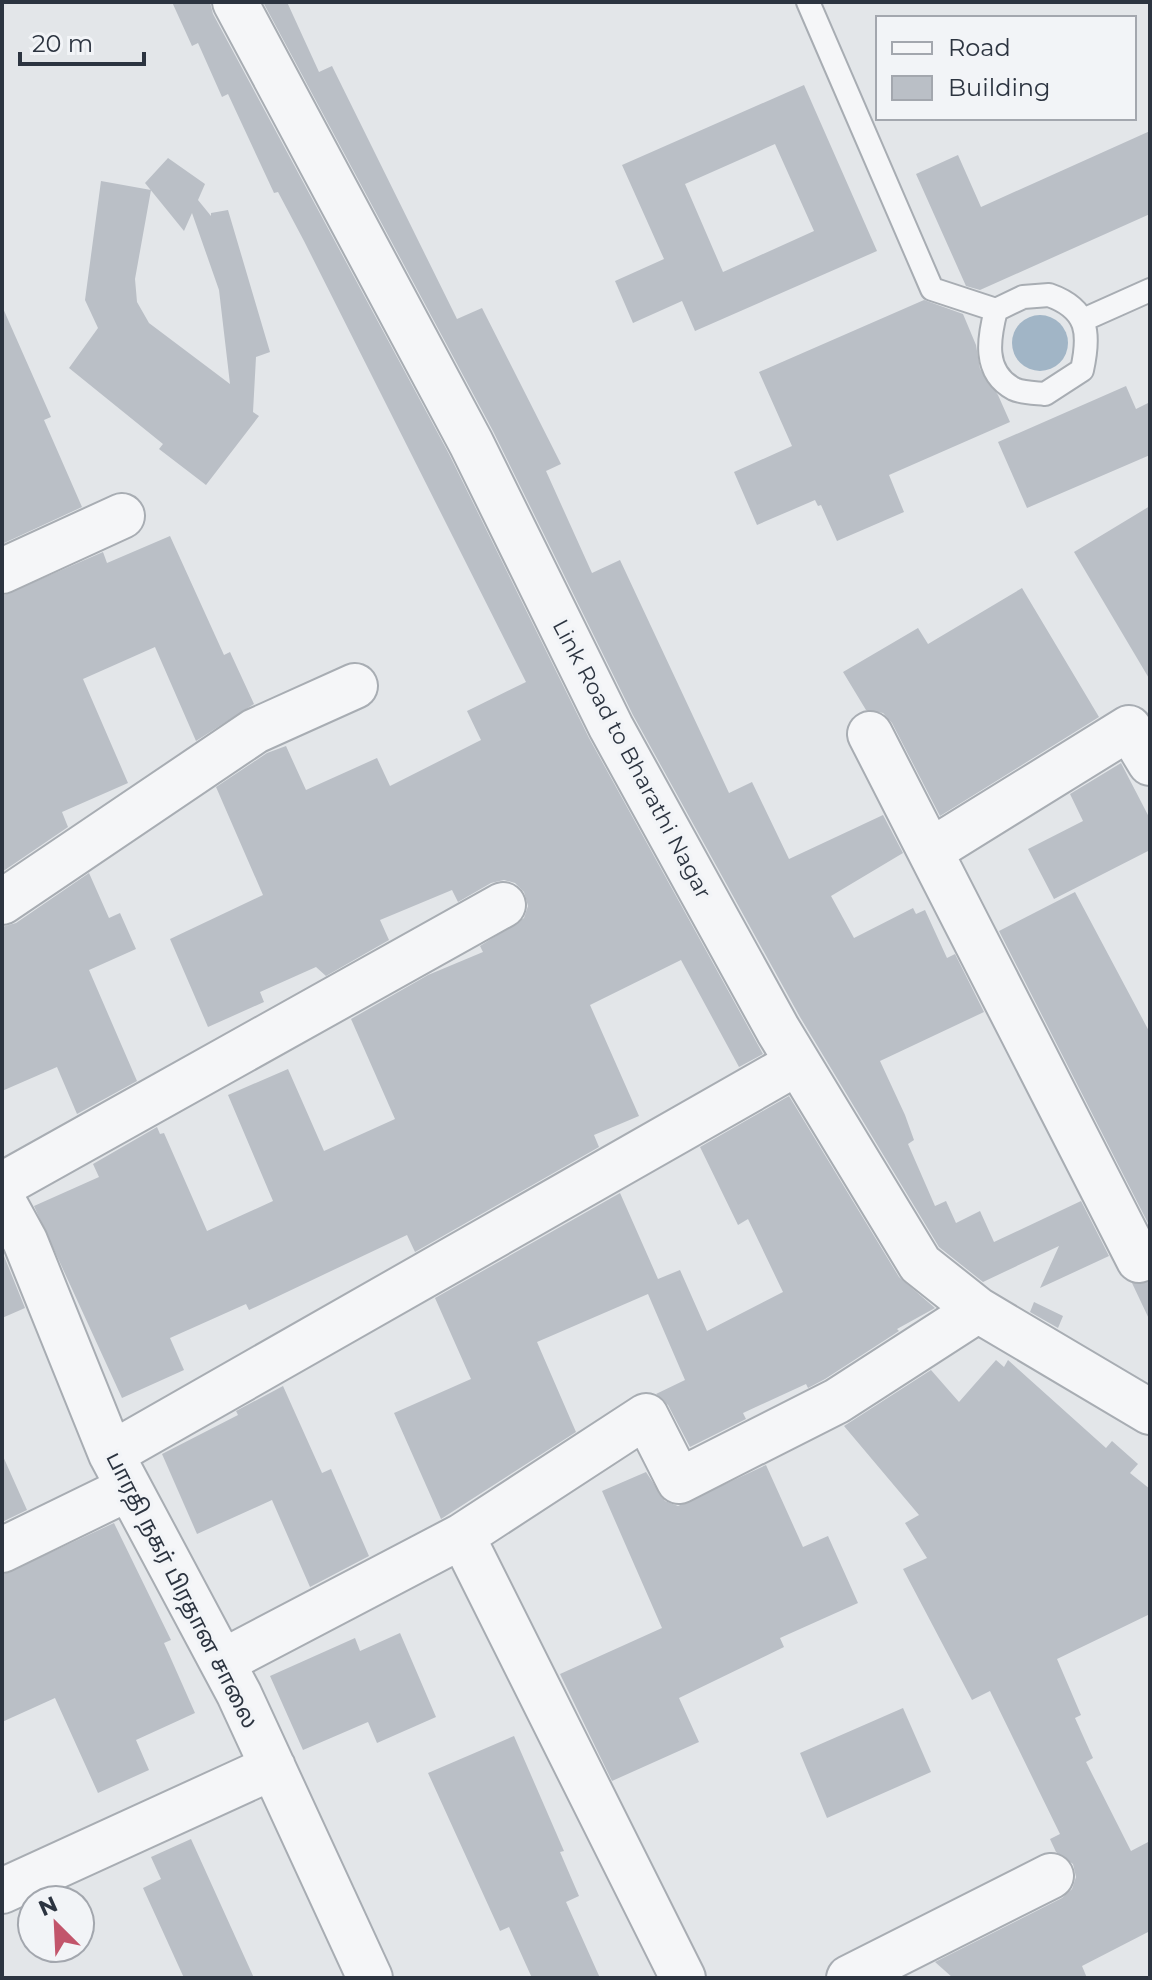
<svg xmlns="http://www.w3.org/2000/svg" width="1152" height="1980" viewBox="0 0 1152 1980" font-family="Montserrat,'Noto Sans Tamil',sans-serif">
<rect width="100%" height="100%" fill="#e3e6e9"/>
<!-- water -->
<path fill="#a1b5c6" d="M1012 343a28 28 0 1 1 56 0a28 28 0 1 1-56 0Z"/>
<!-- building -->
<path fill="#babfc6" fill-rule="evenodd" d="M 172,2 L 210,2 L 213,14 L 449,454 L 589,738 L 763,1054 L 739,1067 L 681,960 L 590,1005 L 639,1116 L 594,1135 L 599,1147 L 415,1252 L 407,1235 L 249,1310 L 246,1304 L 170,1338 L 184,1370 L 122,1398 L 34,1206 L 99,1177 L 93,1164 L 157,1127 L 160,1134 L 164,1133 L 207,1231 L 273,1201 L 228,1095 L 288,1069 L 324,1151 L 395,1119 L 351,1019 L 428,975 L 483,952 L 480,946 L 524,918 L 528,906 L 524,892 L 515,883 L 504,880 L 491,883 L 458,902 L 452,890 L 380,920 L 389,940 L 326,976 L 316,967 L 260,992 L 264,1002 L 208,1027 L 170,939 L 263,895 L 216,787 L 267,753 L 286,746 L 306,790 L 377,758 L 390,786 L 481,740 L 467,711 L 526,682 L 304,241 L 278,192 L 274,193 L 228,94 L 222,97 L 198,43 L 192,46 Z
M 263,2 L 287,2 L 319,72 L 332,66 L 457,319 L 482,308 L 561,464 L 546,471 L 592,573 L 620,560 L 729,793 L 752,782 L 789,859 L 883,815 L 903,853 L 831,896 L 854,938 L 913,908 L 916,914 L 925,910 L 947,958 L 955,954 L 984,1012 L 880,1061 L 905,1115 L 914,1140 L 908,1144 L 935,1206 L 946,1201 L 956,1223 L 980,1211 L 994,1242 L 1081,1201 L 1109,1256 L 1040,1288 L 1059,1246 L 983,1282 L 939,1247 L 800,1017 L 633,715 L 493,431 Z
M 804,85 L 877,251 L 695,331 L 682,301 L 633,323 L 615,281 L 664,259 L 622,165 ZM 775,144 L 814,231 L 723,272 L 685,184 Z
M 1150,131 L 1150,214 L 980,290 L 966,286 L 916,174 L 958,155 L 981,207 Z
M 168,158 L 205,184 L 198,200 L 211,216 L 211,213 L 228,210 L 270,352 L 256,357 L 253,412 L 259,416 L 206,485 L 159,449 L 163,444 L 69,368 L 98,328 L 85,300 L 101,181 L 151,190 L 135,279 L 137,302 L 149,323 L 230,384 L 219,290 L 192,213 L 184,231 L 145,183 Z
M 924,300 L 963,314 L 976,345 L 980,369 L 998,395 L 1010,422 L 889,475 L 904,512 L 837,541 L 821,505 L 818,506 L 815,500 L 757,525 L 734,472 L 792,446 L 759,372 Z
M 2,306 L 51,417 L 44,420 L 82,507 L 2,544 Z
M 1126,386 L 1136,409 L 1150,402 L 1150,455 L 1027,508 L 998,442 Z
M 1150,506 L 1150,680 L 1074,552 Z
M 170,536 L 224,655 L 230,652 L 254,704 L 196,741 L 155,647 L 83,679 L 128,783 L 62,812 L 68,827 L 2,872 L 2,596 L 103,552 L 107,563 Z
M 1022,588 L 1099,717 L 940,816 L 892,723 L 883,713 L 866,710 L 843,672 L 918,628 L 928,644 Z
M 1121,763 L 1150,819 L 1150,850 L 1054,899 L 1028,849 L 1083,821 L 1070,794 Z
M 89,873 L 109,918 L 120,913 L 136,949 L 89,970 L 137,1081 L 77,1114 L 57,1067 L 2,1091 L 2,927 L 16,923 Z
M 1075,892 L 1150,1033 L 1150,1227 L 999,931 Z
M 789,1096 L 899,1277 L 935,1308 L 897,1329 L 899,1331 L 825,1379 L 808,1388 L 806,1384 L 743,1413 L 746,1419 L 690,1447 L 668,1405 L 656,1394 L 685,1380 L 648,1294 L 537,1342 L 576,1432 L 441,1519 L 394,1413 L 471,1379 L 435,1298 L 620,1193 L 658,1279 L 680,1270 L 707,1331 L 783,1292 L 748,1219 L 738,1225 L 700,1147 Z
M 2,1251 L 25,1308 L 2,1318 Z
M 1150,1282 L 1150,1321 L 1132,1283 Z
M 1034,1302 L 1063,1316 L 1058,1328 L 1030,1312 Z
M 996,1360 L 1004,1367 L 1008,1360 L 1106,1448 L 1112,1441 L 1138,1464 L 1130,1473 L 1150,1489 L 1150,1614 L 1057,1659 L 1081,1715 L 1075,1718 L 1093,1758 L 1086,1762 L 1131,1851 L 1150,1841 L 1150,1931 L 1082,1966 L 1087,1978 L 953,1978 L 935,1962 L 1062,1898 L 1072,1889 L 1076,1877 L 1073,1864 L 1056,1852 L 1050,1839 L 1060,1834 L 990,1691 L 972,1700 L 903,1569 L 927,1558 L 905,1523 L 919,1515 L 844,1426 L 931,1370 L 959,1402 Z
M 283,1386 L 322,1473 L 331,1469 L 369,1556 L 310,1587 L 272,1500 L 197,1534 L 162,1454 L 238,1415 L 236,1411 Z
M 2,1454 L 27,1510 L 2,1522 Z
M 766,1465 L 803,1547 L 828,1536 L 858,1603 L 780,1638 L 784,1647 L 679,1698 L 699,1742 L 612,1781 L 560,1674 L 662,1628 L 602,1491 L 646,1472 L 665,1501 L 678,1506 Z
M 114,1523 L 171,1640 L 164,1643 L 195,1713 L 136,1740 L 149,1770 L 98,1793 L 55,1698 L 2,1722 L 2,1575 Z
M 400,1633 L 436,1717 L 377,1743 L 368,1722 L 303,1750 L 270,1676 L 355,1638 L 360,1651 Z
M 903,1708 L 931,1772 L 827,1818 L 800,1753 Z
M 514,1736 L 564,1851 L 560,1852 L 579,1896 L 566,1902 L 600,1978 L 532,1978 L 509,1927 L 500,1931 L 428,1773 Z
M 191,1839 L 254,1978 L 184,1978 L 143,1888 L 161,1879 L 151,1857 Z"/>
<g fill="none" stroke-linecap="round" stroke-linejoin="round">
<defs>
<path id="service" d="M 808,2 L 932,289 L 996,310
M 1049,295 C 1089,309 1090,334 1082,370 L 1045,394 C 1036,393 1022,393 1014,389 C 982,372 989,337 996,310 L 1023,297 Z
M 1083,320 L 1150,290"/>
<path id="minor" d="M 235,2 L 471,443 L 611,727 L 778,1030 L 920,1264 L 978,1310 L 1150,1412
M 2,571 L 122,516
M 870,734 L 1139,1260 L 1150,1255
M 932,850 L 1129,728 L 1150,763
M 2,902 L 255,731 L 355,686
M 2,1185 L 503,905
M 2,1199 L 25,1241 L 111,1454 L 239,1694 L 370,1978
M 111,1454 L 797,1063
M 462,1536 L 683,1978
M 2,1550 L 129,1488
M 222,1662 L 462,1536 L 646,1416 L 679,1481 L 837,1401 L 978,1310
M 2,1891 L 273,1767
M 849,1978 L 1051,1876"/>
</defs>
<!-- service casing -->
<use href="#service" stroke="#a8adb3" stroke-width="26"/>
<!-- minor casing -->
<use href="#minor" stroke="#a8adb3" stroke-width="48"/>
<!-- service -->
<use href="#service" stroke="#f5f6f8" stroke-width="22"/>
<!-- minor -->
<use href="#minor" stroke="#f5f6f8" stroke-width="44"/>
</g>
<g text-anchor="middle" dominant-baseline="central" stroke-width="7" stroke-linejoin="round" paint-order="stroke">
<!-- street labels -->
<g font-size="22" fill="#2c3440" stroke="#f2f4f7">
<text transform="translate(632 759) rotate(62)">Link Road to Bharathi Nagar</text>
<text transform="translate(182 1590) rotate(63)">பாரதி நகர் பிரதான சாலை</text>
</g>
</g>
<!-- border -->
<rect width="1152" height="1980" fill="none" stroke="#2c3440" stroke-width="8"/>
<!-- legend -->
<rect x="876" y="16" width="260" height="104" fill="#f2f4f7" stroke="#a3a7ae" stroke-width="2"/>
<rect x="892" y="42" width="40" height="12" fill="#f5f6f8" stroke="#a3a7ae" stroke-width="2"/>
<text x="948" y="56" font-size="24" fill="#2c3440">Road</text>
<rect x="892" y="76" width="40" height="24" fill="#babfc6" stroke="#a3a7ae" stroke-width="2"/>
<text x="948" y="96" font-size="24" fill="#2c3440">Building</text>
<!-- north arrow -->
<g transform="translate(56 1924) rotate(336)"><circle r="38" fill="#f2f4f7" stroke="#a3a7ae" stroke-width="2"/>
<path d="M0-6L14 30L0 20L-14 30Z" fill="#c2556b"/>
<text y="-12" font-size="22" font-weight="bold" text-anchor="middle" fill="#2c3440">N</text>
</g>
<!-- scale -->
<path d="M20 52v12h124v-12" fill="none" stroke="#2c3440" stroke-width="4"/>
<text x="32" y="52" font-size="24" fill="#2c3440" stroke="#f2f4f7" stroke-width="6" paint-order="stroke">20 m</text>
</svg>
